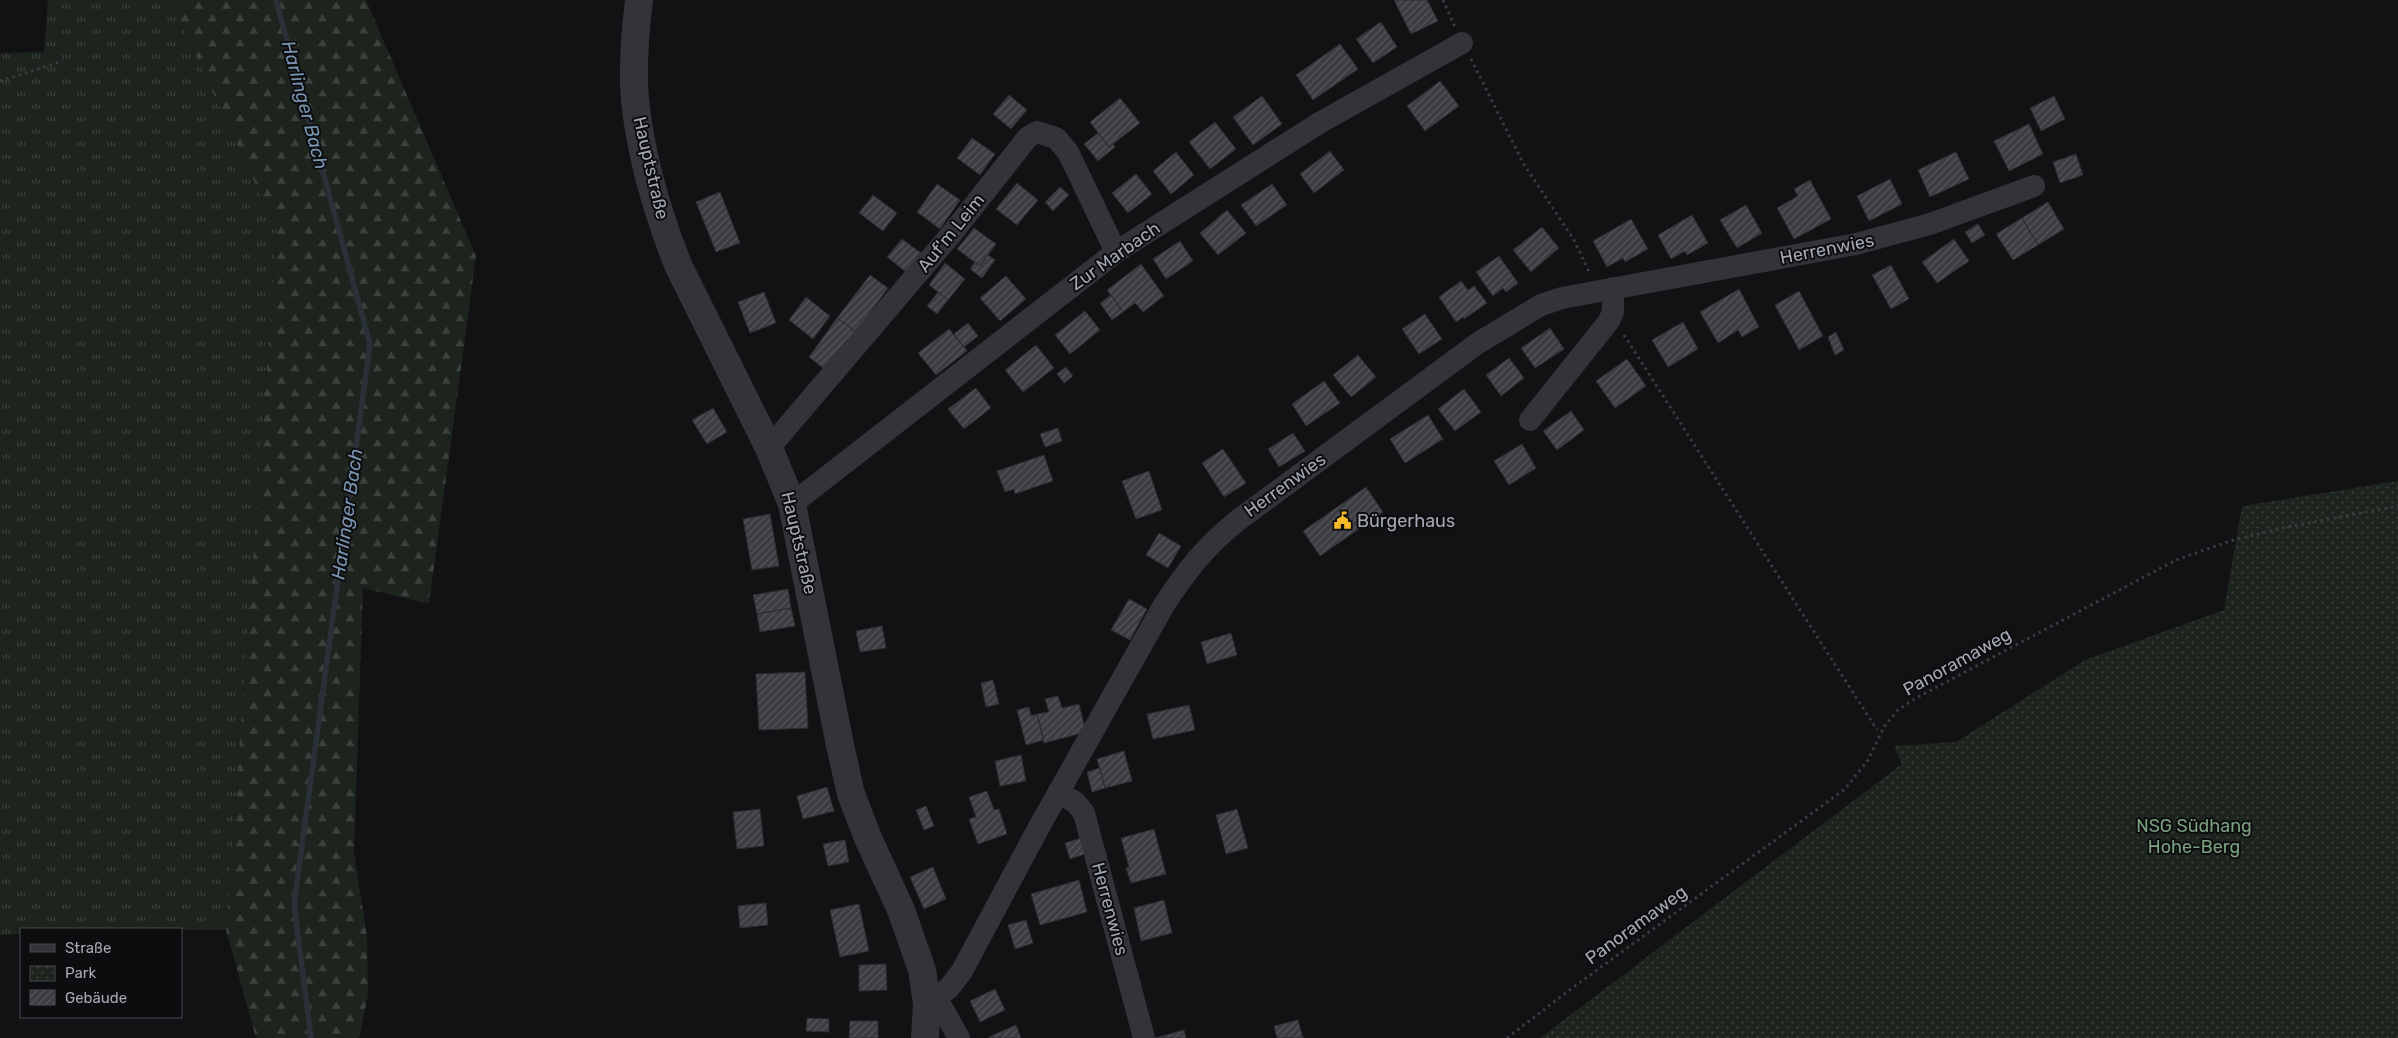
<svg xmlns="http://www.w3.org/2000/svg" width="2398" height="1038" viewBox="0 0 2398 1038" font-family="Rubik,sans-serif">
<defs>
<pattern id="grass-tufts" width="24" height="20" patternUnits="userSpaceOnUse" patternTransform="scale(1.25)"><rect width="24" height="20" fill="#1d241e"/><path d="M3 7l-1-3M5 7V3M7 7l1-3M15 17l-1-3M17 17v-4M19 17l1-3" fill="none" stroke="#3b413c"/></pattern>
<pattern id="forest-firs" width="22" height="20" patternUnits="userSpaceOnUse" patternTransform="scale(1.25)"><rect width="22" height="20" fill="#1d241e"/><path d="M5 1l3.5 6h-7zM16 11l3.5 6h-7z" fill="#3b413c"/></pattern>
<pattern id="park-dots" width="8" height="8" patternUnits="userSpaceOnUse" patternTransform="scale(1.25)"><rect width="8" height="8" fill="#1d241e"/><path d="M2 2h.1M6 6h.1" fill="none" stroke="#3b413c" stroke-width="1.8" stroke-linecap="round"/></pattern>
<pattern id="building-hatch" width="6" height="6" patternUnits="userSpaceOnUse" patternTransform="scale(1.25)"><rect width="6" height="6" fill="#3c3d41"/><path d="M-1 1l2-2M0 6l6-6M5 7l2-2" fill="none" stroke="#55565a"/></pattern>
</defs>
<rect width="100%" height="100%" fill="#121214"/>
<!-- grass -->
<path fill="url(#grass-tufts)" d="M 48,0 L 174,0 L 182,26 L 277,230 L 226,930 L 21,929 L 21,934 L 0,935 L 0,53 L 44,52 Z"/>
<!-- forest -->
<path fill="url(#forest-firs)" d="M 174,0 L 366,0 L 476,256 L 429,604 L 363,588 L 354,852 L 367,936 L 368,995 L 359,1038 L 256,1038 L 226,930 L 277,230 L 182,26 Z"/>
<!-- park -->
<path fill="url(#park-dots)" d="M 2398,481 L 2398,1038 L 1540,1038 L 1902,764 L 1894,746 L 1956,742 L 2085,660 L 2224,610 L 2242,506 Z"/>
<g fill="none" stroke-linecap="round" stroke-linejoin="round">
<!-- stream -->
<path stroke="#293038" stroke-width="5.5" d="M 276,0 L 370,344 L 294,904 L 311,1038"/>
</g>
<!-- building -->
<path fill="url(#building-hatch)" stroke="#2d2c30" d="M 1394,0 L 1427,0 L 1438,21 L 1411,34 Z
M 1381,22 L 1397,47 L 1373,63 L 1356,39 Z
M 1340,44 L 1358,69 L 1313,100 L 1296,75 Z
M 1440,81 L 1459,106 L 1425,131 L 1407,106 Z
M 1009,95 L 1027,110 L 1011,129 L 993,114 Z
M 1262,96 L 1282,124 L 1253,145 L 1233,117 Z
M 2054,96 L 2065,119 L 2041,131 L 2030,108 Z
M 1120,98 L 1140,123 L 1109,147 L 1090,122 Z
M 1215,122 L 1236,149 L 1210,169 L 1189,142 Z
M 2029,124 L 2043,154 L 2009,171 L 1994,141 Z
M 1098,133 L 1109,147 L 1113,144 L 1115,147 L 1098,161 L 1084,144 Z
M 972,138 L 995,154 L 980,175 L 957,158 Z
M 1330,151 L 1344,170 L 1314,193 L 1300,174 Z
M 1176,152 L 1194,175 L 1171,194 L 1153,171 Z
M 1956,152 L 1969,179 L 1930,197 L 1918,170 Z
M 2076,154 L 2083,175 L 2060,183 L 2053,162 Z
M 1136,174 L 1152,194 L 1128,213 L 1112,193 Z
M 1890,179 L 1902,204 L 1869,221 L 1857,196 Z
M 1810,180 L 1831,219 L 1794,239 L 1777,208 L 1798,196 L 1794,189 Z
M 1017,183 L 1038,200 L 1017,225 L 996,209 Z
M 937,184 L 960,200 L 940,229 L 917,212 Z
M 1272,184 L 1287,205 L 1256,226 L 1241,205 Z
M 1060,187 L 1069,195 L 1053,211 L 1045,202 Z
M 720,192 L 740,243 L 716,252 L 696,202 Z
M 873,195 L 897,213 L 883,231 L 859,213 Z
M 2048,202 L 2064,229 L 2038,245 L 2022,218 Z
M 1746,205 L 1762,233 L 1737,248 L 1720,220 Z
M 1227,210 L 1246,233 L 1218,255 L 1200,233 Z
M 1692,215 L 1708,243 L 1687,255 L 1685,251 L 1671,259 L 1658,235 Z
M 2022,218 L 2038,245 L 2013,260 L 1996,234 Z
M 1631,219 L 1648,249 L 1625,262 L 1623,258 L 1607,267 L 1593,241 Z
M 1978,224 L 1985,235 L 1972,243 L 1965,232 Z
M 1542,227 L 1559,248 L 1531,272 L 1513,250 Z
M 974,228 L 996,244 L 980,266 L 957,249 Z
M 902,239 L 921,253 L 906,272 L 887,257 Z
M 1954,239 L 1969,261 L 1937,283 L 1922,262 Z
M 1180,241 L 1193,261 L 1166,279 L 1153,259 Z
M 988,255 L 995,260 L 982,278 L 970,269 L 975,262 L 980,266 Z
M 1499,256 L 1518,283 L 1506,292 L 1503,288 L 1493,296 L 1476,272 Z
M 945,263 L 965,279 L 948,300 L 929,285 Z
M 1141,264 L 1164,296 L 1143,312 L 1135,303 L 1123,312 L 1107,290 Z
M 1891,265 L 1909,299 L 1891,309 L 1872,275 Z
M 870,275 L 888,288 L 856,332 L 837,318 Z
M 1006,276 L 1026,299 L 1000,321 L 980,298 Z
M 1461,281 L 1468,290 L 1474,286 L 1487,303 L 1464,319 L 1463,317 L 1456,322 L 1439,297 Z
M 1739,289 L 1759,327 L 1742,337 L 1738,330 L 1718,343 L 1700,312 Z
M 1799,291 L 1823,336 L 1799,350 L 1775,305 Z
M 764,292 L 776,323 L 750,333 L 738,302 Z
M 938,292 L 948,300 L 937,314 L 927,306 Z
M 1111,295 L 1123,312 L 1112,320 L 1100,303 Z
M 806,297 L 830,316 L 813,339 L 789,320 Z
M 1085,311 L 1100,330 L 1070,354 L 1055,335 Z
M 1425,314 L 1442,339 L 1419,354 L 1402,329 Z
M 837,318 L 856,332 L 827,371 L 809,357 Z
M 1683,322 L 1698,349 L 1668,367 L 1652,340 Z
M 968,323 L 978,336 L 964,347 L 954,334 Z
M 1550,328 L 1564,349 L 1535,368 L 1521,348 Z
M 949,329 L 967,351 L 936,375 L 918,353 Z
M 1836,332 L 1844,350 L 1835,355 L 1828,337 Z
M 1036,345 L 1054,368 L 1023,392 L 1005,370 Z
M 1358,355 L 1376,377 L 1351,397 L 1333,375 Z
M 1509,358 L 1524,378 L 1501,396 L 1486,375 Z
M 1627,359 L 1646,386 L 1615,408 L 1596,381 Z
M 1066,367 L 1073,376 L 1064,383 L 1057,374 Z
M 1324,381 L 1340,403 L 1306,426 L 1292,404 Z
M 976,388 L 991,408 L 964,429 L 948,409 Z
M 1464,389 L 1481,412 L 1455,431 L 1438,409 Z
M 713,408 L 727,432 L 707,444 L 692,420 Z
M 1571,411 L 1584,430 L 1557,450 L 1543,431 Z
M 1428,415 L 1443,439 L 1405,463 L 1390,439 Z
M 1058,428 L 1062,441 L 1045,447 L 1040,434 Z
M 1293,433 L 1305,451 L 1279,467 L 1268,449 Z
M 1522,444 L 1536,468 L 1509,485 L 1494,461 Z
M 1223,449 L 1246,483 L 1224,497 L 1202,463 Z
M 1044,455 L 1053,481 L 1015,494 L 1014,489 L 1005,492 L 997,471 Z
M 1149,471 L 1162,510 L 1136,519 L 1122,481 Z
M 1366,487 L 1383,512 L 1320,556 L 1303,531 Z
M 770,514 L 779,566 L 752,570 L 743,519 Z
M 1159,533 L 1181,546 L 1168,568 L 1146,555 Z
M 788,589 L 791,608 L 757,614 L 753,595 Z
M 1129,599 L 1147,609 L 1130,640 L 1111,630 Z
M 791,608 L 795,626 L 760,632 L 757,614 Z
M 882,626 L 886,648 L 860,652 L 856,631 Z
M 1231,633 L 1237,655 L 1207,664 L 1201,642 Z
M 805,672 L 808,728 L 759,730 L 756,674 Z
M 993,680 L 999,704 L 986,707 L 981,683 Z
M 1058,696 L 1062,708 L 1079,704 L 1086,732 L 1044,743 L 1037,714 L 1049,712 L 1045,699 Z
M 1189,705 L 1195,730 L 1153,739 L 1147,714 Z
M 1029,707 L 1031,716 L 1037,714 L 1044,740 L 1026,745 L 1017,710 Z
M 1124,751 L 1132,781 L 1105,788 L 1097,759 Z
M 1021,755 L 1026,781 L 1000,786 L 995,761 Z
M 1100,768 L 1105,788 L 1092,792 L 1087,772 Z
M 827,787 L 834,811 L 803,819 L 797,796 Z
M 987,791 L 994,810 L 999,809 L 1007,834 L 978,844 L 969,819 L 976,817 L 969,797 Z
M 926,806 L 934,826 L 924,830 L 916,810 Z
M 760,809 L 764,846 L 737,849 L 733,812 Z
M 1237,809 L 1248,848 L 1226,854 L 1216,815 Z
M 1154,829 L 1166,874 L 1131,883 L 1126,868 L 1129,867 L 1121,838 Z
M 1081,838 L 1085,854 L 1070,859 L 1065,843 Z
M 845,840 L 849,862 L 828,866 L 823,844 Z
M 933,867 L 946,899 L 924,909 L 910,877 Z
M 1079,880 L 1087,912 L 1040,925 L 1031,894 Z
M 1164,900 L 1172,933 L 1141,941 L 1134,908 Z
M 766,903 L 768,925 L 740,928 L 738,906 Z
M 859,904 L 869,951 L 840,957 L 830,910 Z
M 1026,920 L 1033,943 L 1015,949 L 1008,925 Z
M 886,964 L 887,990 L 859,991 L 859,965 Z
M 995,989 L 1005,1010 L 980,1022 L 970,1001 Z
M 807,1018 L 829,1019 L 829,1032 L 806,1031 Z
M 1298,1020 L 1303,1038 L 1277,1038 L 1274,1026 Z
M 850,1021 L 878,1021 L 878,1038 L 849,1038 Z
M 1016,1025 L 1021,1038 L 989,1038 L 989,1037 Z
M 1184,1030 L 1186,1038 L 1155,1038 Z"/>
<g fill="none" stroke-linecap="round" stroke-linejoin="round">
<!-- path -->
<path stroke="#393b40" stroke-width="3" stroke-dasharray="2.5 4" stroke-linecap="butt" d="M 1443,0 L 1455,27
M 1471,59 L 1523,163 L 1574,240 L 1590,274
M 0,81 L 63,61
M 1624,335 L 1877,730
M 1507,1038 L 1571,989 L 1845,789 L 1868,760 L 1884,727 L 1898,710 L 1916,698 L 2176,560 L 2230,541 L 2283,528 L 2398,506"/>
<!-- minor -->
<path stroke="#333439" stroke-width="22" d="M 1530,420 L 1609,321 L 1613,312 L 1613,288
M 769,448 L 953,232 L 1028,137 L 1037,132 L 1056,138 L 1068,152 L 1116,252
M 792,504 L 1116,252 L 1321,122 L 1462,43
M 1058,793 L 1075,802 L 1084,813 L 1144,1038
M 936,997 L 959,1038
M 927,1004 L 949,988 L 962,971 L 1039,827 L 1164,605 C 1186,571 1206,546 1237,521 L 1478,343 L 1541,305 L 1562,298 L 1856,244 L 1930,224 L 2034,186"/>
<!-- tertiary -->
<path stroke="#333439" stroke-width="28" d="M 639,0 C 635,33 632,67 635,100 C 641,157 658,215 679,267 L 769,448 L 792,504 L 840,745 L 851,794 L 868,838 L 901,910 L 922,970 L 927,1004 L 925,1038"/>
</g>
<!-- icons -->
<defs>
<symbol id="civic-bare" viewBox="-9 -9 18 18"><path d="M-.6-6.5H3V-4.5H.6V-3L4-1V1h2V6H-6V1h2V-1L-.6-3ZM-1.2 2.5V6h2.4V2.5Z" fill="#f5b92a" stroke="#0d0d0f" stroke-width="2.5" paint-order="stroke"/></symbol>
</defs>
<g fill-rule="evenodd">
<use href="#civic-bare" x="1330" y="508" width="25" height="25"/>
</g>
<g text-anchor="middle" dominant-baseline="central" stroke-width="4" stroke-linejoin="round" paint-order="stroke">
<!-- street labels -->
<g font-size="18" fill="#a4a8b5" stroke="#0d0d0f">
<text transform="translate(651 168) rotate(77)">Hauptstraße</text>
<text transform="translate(951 233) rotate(-51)">Auf'm Leim</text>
<text transform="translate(1827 249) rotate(-11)">Herrenwies</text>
<text transform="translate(1115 256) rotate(-35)">Zur Marbach</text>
<text transform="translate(1285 485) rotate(-36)">Herrenwies</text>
<text transform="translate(799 543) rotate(77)">Hauptstraße</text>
<text transform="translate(1957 662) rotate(-29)">Panoramaweg</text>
<text transform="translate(1110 909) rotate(75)">Herrenwies</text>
<text transform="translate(1636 925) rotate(-36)">Panoramaweg</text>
</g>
<!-- poi labels -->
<g font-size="18" fill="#a4a8b5" stroke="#0d0d0f" text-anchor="start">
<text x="1357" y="521">Bürgerhaus</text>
</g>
<!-- park labels -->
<g font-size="18" fill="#7aa07e" stroke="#0d0d0f">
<text x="2194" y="826">NSG Südhang<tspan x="2194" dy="21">Hohe-Berg</tspan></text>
</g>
<!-- water labels -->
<g font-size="19" font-style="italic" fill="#7995b1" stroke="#0d0d0f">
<text transform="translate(305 105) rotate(75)">Harlinger Bach</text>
<text transform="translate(347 514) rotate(-82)">Harlinger Bach</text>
</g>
</g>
<!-- legend -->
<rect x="20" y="928" width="162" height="90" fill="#0d0d0f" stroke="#494b51"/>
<rect x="30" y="944" width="25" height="8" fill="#333439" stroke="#494b51"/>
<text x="65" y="953" font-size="15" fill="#a4a8b5">Straße</text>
<rect x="30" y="966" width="25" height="15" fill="url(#park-dots)" stroke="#494b51"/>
<text x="65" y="978" font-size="15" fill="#a4a8b5">Park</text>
<rect x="30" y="990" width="25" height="15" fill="url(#building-hatch)" stroke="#494b51"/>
<text x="65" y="1003" font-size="15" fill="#a4a8b5">Gebäude</text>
</svg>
